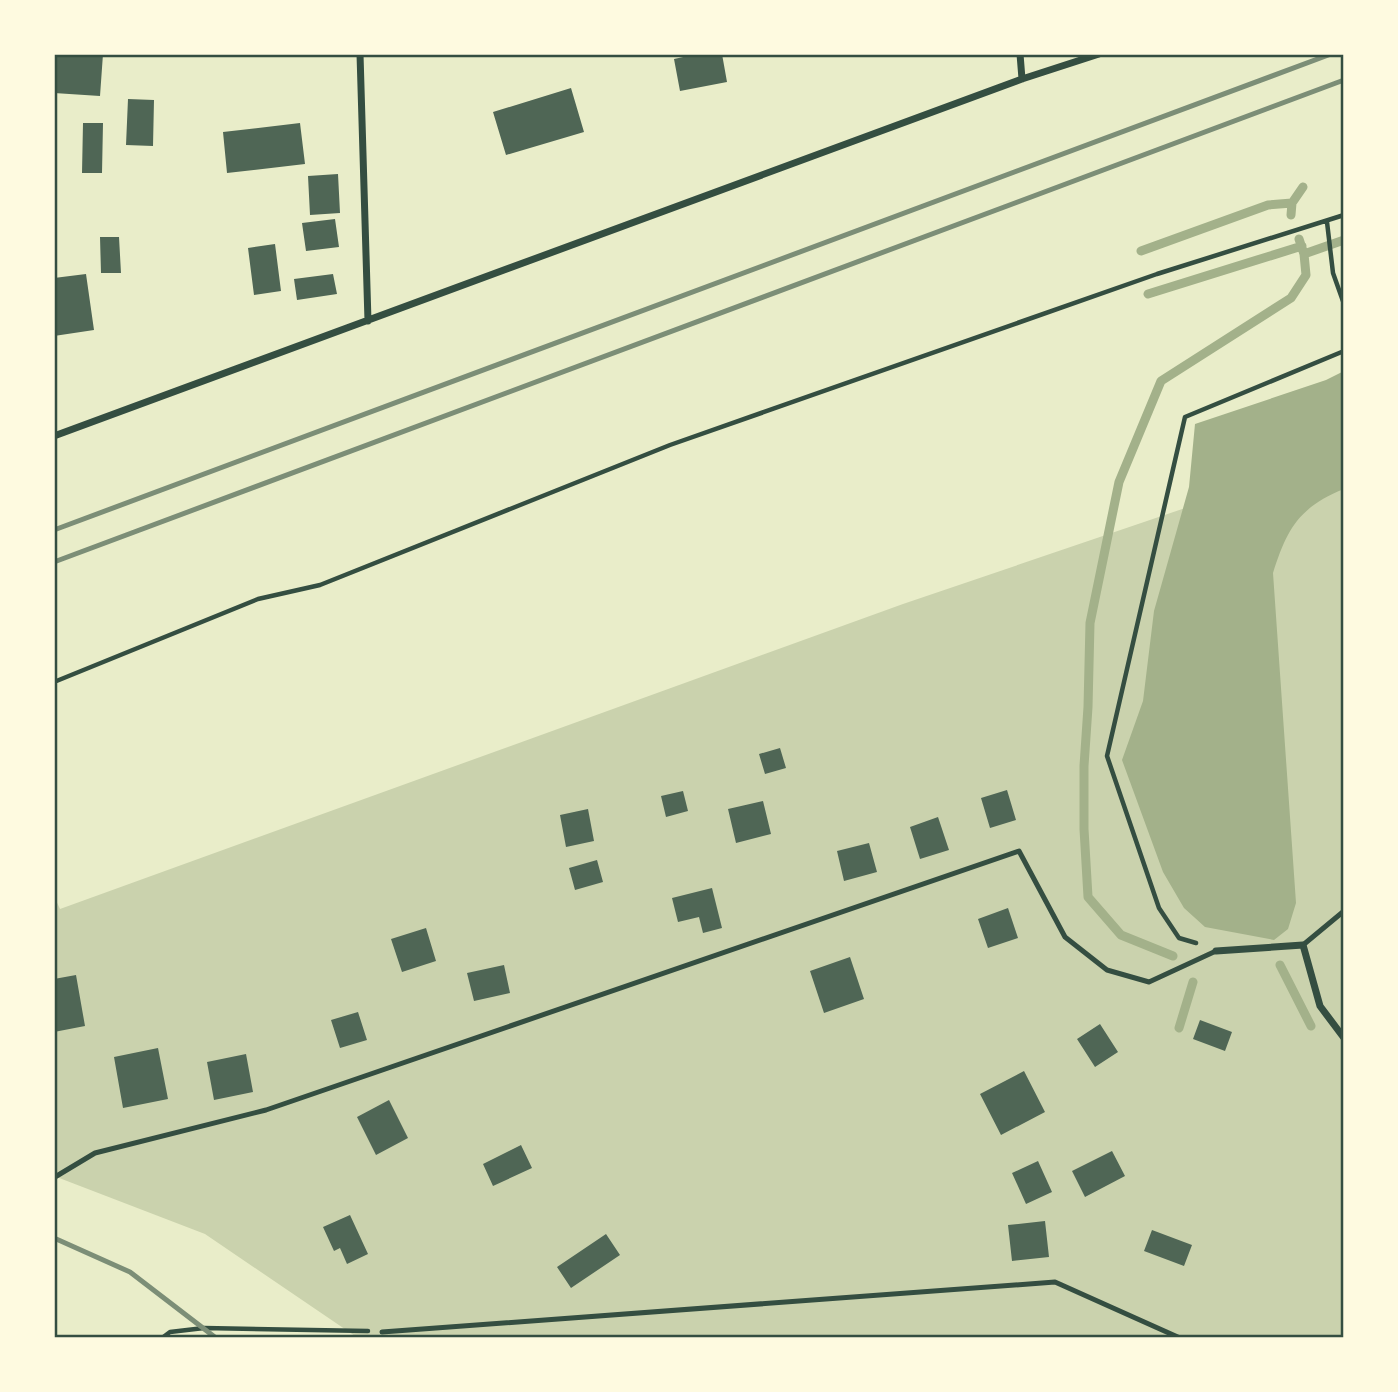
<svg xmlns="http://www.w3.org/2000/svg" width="1398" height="1392" viewBox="0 0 1398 1392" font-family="Barlow,sans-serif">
<rect width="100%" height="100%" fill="#e9edc9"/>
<!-- green -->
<path fill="#cad2ad" d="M 1344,454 L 1344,1338 L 358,1338 L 205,1234 L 54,1176 L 54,896 L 60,909 L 903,604 Z"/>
<!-- water -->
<path fill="#a3b18a" d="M 1344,371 L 1344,489 C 1299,507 1287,529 1273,573 L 1296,903 L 1288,929 L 1274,940 L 1205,927 L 1184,908 L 1163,872 L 1122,760 L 1143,701 L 1154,611 L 1189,487 L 1195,424 L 1326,380 Z"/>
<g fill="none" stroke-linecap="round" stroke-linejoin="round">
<!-- stream -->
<path stroke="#a3b18a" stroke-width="9" d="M 1291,215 L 1292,203 L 1303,187
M 1141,251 L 1268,205 L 1292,203
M 1304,254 L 1344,240
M 1148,294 L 1302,246
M 1173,956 L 1121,935 L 1088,897 L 1084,829 L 1084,766 L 1088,707 L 1090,623 L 1119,482 L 1161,381 L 1291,298 L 1306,275 L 1304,254 L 1299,239
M 1280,965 L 1311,1026
M 1179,1028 L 1193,982"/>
</g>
<!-- building -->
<path fill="#4f6655" d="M 54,54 L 103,54 L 100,96 L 54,93 Z
M 697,54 L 722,54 L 727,82 L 680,91 L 674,59 Z
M 571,88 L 584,132 L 506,155 L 493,112 Z
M 128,99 L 154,100 L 153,146 L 126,145 Z
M 83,123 L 103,123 L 102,173 L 82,173 Z
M 300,123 L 305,164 L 227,173 L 223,132 Z
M 338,174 L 340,213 L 310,215 L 308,176 Z
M 335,219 L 339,247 L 306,251 L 302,223 Z
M 100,237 L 119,237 L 121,273 L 101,273 Z
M 275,244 L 281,291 L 254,295 L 248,248 Z
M 86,274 L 94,330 L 54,336 L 54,278 Z
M 333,274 L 337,294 L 297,300 L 294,279 Z
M 780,748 L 786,768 L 765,774 L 759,754 Z
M 1007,790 L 1016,820 L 990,828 L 981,798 Z
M 683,791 L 688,811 L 666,817 L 661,796 Z
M 763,801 L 771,834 L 736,843 L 728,809 Z
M 588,809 L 594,841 L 566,847 L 560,815 Z
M 938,817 L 949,850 L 920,859 L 910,827 Z
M 869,843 L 877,872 L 844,881 L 837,851 Z
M 597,860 L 603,882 L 575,890 L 569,868 Z
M 712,888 L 722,928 L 703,933 L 699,917 L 678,922 L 672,898 Z
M 1008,908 L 1018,938 L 988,948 L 978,919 Z
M 426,928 L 436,961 L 402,972 L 391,939 Z
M 850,957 L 864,999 L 824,1013 L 810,971 Z
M 504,965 L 510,993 L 474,1001 L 467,973 Z
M 76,975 L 85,1026 L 54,1032 L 54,979 Z
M 358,1012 L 367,1040 L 340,1048 L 331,1020 Z
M 1200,1020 L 1232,1032 L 1225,1051 L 1193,1039 Z
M 1100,1024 L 1118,1052 L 1095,1067 L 1077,1039 Z
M 158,1048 L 168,1099 L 123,1108 L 114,1057 Z
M 246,1054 L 253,1092 L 214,1100 L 207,1062 Z
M 1024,1071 L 1045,1112 L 1001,1135 L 980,1094 Z
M 389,1100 L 408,1138 L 376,1155 L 357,1117 Z
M 521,1145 L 532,1168 L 493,1186 L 483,1164 Z
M 1112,1151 L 1125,1176 L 1085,1197 L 1072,1171 Z
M 1038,1161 L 1052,1192 L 1026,1204 L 1012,1173 Z
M 350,1215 L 368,1254 L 347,1264 L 340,1248 L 334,1251 L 323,1227 Z
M 1045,1221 L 1049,1257 L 1012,1261 L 1008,1225 Z
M 1152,1230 L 1192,1245 L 1184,1266 L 1144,1251 Z
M 606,1234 L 620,1255 L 571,1288 L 557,1267 Z"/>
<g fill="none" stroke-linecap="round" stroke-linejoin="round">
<!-- path -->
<path stroke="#344e41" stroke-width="4.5" d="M 1327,222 L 1333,273 L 1344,304
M 54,682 L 258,599 L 320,585 L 670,445 L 1157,274 L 1344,215
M 1196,943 L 1179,938 L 1159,908 L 1107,756 L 1185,417 L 1344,351
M 162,1338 L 170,1332 L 204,1328 L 368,1331"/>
<!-- service -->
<path stroke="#344e41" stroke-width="5" d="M 1303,945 L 1344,911
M 55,1177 L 95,1153 L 266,1110 L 1019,851 L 1065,937 L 1107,970 L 1149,982 L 1216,951
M 382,1332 L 1055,1282 L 1180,1338"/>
<!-- minor -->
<path stroke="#344e41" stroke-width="7" d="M 360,54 L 368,321
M 1020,54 L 1022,79
M 54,436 L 1022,79 L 1099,54
M 1216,951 L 1303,945 L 1320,1006 L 1344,1038"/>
<!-- rail -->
<path stroke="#7c8e77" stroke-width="5" d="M 54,530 L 1331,54
M 54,562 L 1344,80
M 54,1238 L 130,1272 L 216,1338"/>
</g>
<!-- border -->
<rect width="1398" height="1392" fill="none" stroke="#fefae0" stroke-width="112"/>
<rect x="56" y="56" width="1286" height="1280" fill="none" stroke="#344e41" stroke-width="2.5"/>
</svg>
